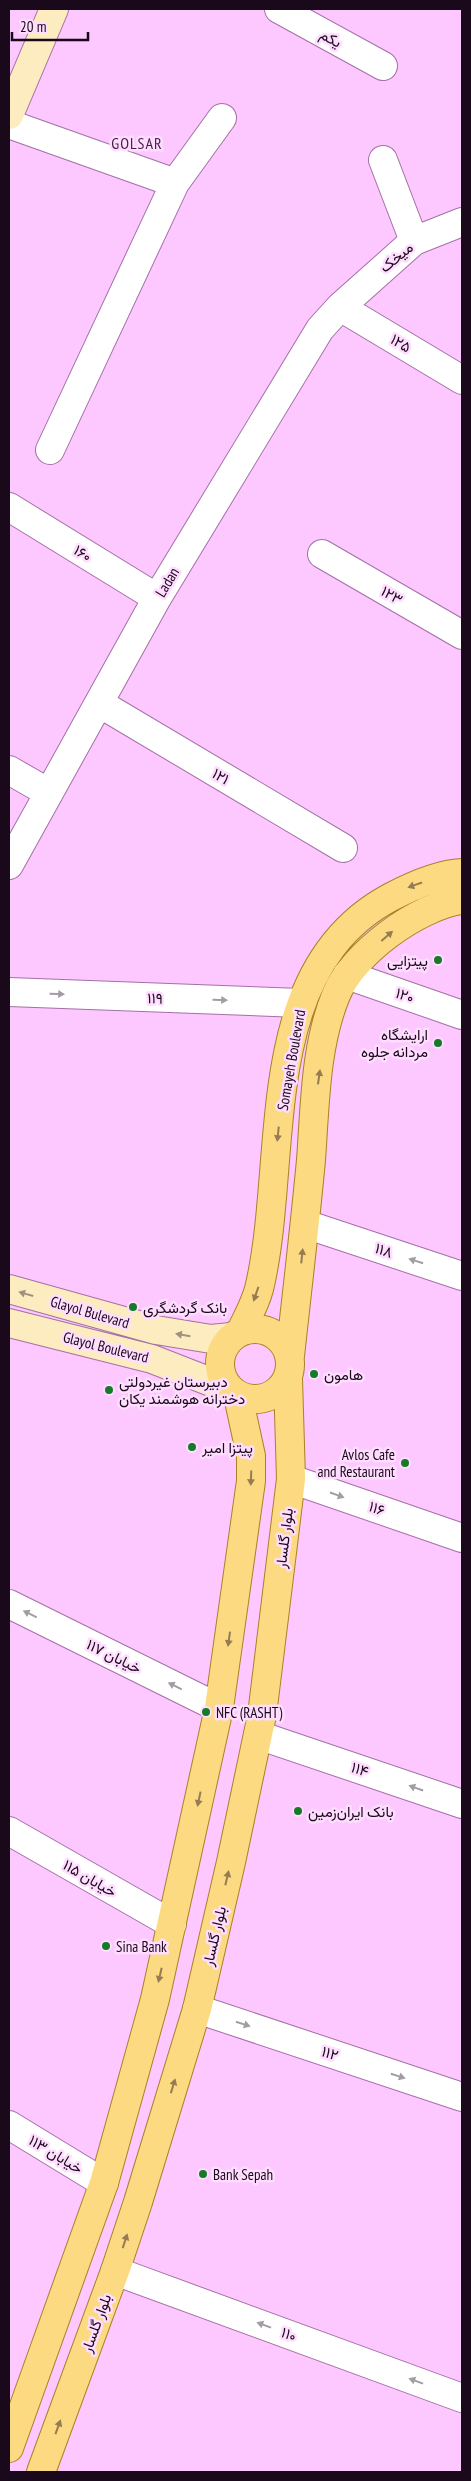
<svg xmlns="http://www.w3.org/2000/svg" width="471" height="2481" viewBox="0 0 471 2481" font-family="'PT Sans Narrow',Vazirmatn,sans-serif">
<rect width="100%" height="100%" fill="#fdc7ff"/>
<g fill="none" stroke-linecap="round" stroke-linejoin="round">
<defs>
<path id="street" d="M 279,9 L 383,66
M 9,124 L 175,183
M 383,160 L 414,241
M 340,307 L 462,380
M 50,450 L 175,183 L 222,118
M 9,507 L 157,598
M 322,554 L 462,635
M 99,703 L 343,848
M 9,770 L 49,793
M 9,865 L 157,598 L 320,329 L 340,307 L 414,241 L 462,222
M 347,975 L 462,1015
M 9,992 L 301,1003
M 305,1224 L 462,1276
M 291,1479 L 462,1538
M 9,1604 L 219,1708
M 258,1735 L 462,1804
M 9,1831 L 172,1924
M 197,2009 L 462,2097
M 9,2125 L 104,2183
M 115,2271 L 462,2398"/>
<path id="secondary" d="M 9,115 L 54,9
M 9,1289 L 156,1330 L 211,1339 L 231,1337
M 9,1323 L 152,1359 L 229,1389"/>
<path id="primary" d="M220 1364a35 35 0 1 1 70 0a35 35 0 1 1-70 0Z
M 241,1331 C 247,1318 255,1304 259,1289 C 290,1160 252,971 391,897 C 412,886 438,874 462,873
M 290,1356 C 297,1291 305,1225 311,1160 C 315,1106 315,1046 336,995 C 353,953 418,906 462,900
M 9,2448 L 104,2183 L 155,1999 L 219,1708 L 251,1481 L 251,1456 L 238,1396
M 41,2472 L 115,2271 L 138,2202 L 197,2009 L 231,1862 L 262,1715 L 291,1479 L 288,1379"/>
</defs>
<!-- street casing -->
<use href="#street" stroke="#a371a5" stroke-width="30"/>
<!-- secondary casing -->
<use href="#secondary" stroke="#a371a5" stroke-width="30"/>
<!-- primary casing -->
<use href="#primary" stroke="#ab8027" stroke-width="30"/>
<!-- street -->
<use href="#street" stroke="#fff" stroke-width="28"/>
<!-- secondary -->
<use href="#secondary" stroke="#fdecc0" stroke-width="28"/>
<!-- primary -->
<use href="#primary" stroke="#fbda81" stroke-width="28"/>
</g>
<!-- one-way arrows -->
<defs><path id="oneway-solid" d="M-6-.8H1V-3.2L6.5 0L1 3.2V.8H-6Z" transform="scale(1.25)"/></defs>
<g fill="#967c53">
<use href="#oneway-solid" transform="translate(415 885) rotate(161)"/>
<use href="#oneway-solid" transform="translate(387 936) rotate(-41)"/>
<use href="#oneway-solid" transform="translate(319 1077) rotate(-82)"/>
<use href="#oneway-solid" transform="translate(278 1134) rotate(96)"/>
<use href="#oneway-solid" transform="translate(302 1256) rotate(-84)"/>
<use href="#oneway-solid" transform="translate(256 1294) rotate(109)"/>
<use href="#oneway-solid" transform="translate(251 1478) rotate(92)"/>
<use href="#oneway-solid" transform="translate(229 1639) rotate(98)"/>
<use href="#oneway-solid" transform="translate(199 1799) rotate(102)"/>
<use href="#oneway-solid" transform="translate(227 1878) rotate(-77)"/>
<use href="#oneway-solid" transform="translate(160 1975) rotate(103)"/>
<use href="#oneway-solid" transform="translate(173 2086) rotate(-73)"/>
<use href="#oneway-solid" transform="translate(125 2241) rotate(-72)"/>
<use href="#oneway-solid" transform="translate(58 2427) rotate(-70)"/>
</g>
<g fill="#a39ca4">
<use href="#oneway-solid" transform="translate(57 994) rotate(2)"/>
<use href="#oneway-solid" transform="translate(220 1000) rotate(2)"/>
<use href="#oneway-solid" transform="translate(416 1261) rotate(-162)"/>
<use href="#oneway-solid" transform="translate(337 1495) rotate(19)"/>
<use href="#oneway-solid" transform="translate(30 1614) rotate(-154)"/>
<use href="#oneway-solid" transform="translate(175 1686) rotate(-154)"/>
<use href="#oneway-solid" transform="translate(416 1788) rotate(-161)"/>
<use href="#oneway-solid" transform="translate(243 2024) rotate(18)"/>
<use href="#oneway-solid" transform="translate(398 2076) rotate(18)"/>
<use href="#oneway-solid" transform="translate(264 2325) rotate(-160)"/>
<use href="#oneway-solid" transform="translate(416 2381) rotate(-160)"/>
</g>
<g fill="#a2917e">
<use href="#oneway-solid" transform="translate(26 1294) rotate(-164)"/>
<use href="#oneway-solid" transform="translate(183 1335) rotate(-170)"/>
</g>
<!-- markers -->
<g fill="#17792a" stroke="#feddfe" stroke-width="2">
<circle cx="438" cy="960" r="5"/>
<circle cx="438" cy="1043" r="5"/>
<circle cx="133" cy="1307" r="5"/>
<circle cx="314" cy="1374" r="5"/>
<circle cx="109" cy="1390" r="5"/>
<circle cx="192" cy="1447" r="5"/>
<circle cx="405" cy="1463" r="5"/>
<circle cx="206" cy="1712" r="5"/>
<circle cx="298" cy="1811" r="5"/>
<circle cx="106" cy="1946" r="5"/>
<circle cx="203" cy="2174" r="5"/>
</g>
<g text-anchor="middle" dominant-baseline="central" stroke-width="5" stroke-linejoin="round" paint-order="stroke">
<!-- street labels -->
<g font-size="15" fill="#1a081b" stroke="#feddfe">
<text transform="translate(331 38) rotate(29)">یکم</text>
<text transform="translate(396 257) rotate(-40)">میخک</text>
<text transform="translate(401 343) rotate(31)">۱۲۵</text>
<text transform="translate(83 553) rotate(32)">۱۶۰</text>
<text transform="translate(167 582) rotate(-59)">Ladan</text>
<text transform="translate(392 595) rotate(30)">۱۲۳</text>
<text transform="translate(221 776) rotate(31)">۱۲۱</text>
<text transform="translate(405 995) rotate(19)">۱۲۰</text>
<text transform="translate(155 998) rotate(2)">۱۱۹</text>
<text transform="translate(291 1060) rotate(-80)">Somayeh Boulevard</text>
<text transform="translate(384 1250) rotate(18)">۱۱۸</text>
<text transform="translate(90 1312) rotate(16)">Glayol Bulevard</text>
<text transform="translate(106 1347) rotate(14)">Glayol Boulevard</text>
<text transform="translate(377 1508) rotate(19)">۱۱۶</text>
<text transform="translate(284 1538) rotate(-83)">بلوار گلسار</text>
<text transform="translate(114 1656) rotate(26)">خیابان ۱۱۷</text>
<text transform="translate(360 1769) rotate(19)">۱۱۴</text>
<text transform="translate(90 1878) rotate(30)">خیابان ۱۱۵</text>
<text transform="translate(214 1936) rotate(-77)">بلوار گلسار</text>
<text transform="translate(330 2053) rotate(18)">۱۱۲</text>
<text transform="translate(56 2154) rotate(31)">خیابان ۱۱۳</text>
<text transform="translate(96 2323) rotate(-70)">بلوار گلسار</text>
<text transform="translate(289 2334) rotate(20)">۱۱۰</text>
</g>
<!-- poi labels -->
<g font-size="15" fill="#1a081b" stroke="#feddfe" text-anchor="start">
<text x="428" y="960" text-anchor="end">پیتزایی</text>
<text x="428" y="1034" text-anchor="end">ارایشگاه<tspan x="428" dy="17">مردانه جلوه</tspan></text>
<text x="143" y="1307">بانک گردشگری</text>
<text x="324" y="1374">هامون</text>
<text x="119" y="1381">دبیرستان غیردولتی<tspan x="119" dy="17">دخترانه هوشمند یکان</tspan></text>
<text x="202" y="1447">پیتزا امیر</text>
<text x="395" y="1454" text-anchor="end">Avlos Cafe<tspan x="395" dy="17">and Restaurant</tspan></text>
<text x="216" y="1712">NFC (RASHT)</text>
<text x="308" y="1811">بانک ایران‌زمین</text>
<text x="116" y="1946">Sina Bank</text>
<text x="213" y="2174">Bank Sepah</text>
</g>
<!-- neighbourhood labels -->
<g font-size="16" letter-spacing="1" fill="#461a48" stroke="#feddfe">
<text x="137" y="143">GOLSAR</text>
</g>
</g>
<!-- border -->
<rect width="471" height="2481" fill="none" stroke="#1a081b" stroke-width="20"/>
<!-- scale -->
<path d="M12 32v8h76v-8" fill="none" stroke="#1a081b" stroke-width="2.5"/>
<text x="20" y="32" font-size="15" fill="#1a081b" stroke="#feddfe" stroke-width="4" paint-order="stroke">20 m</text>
</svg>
